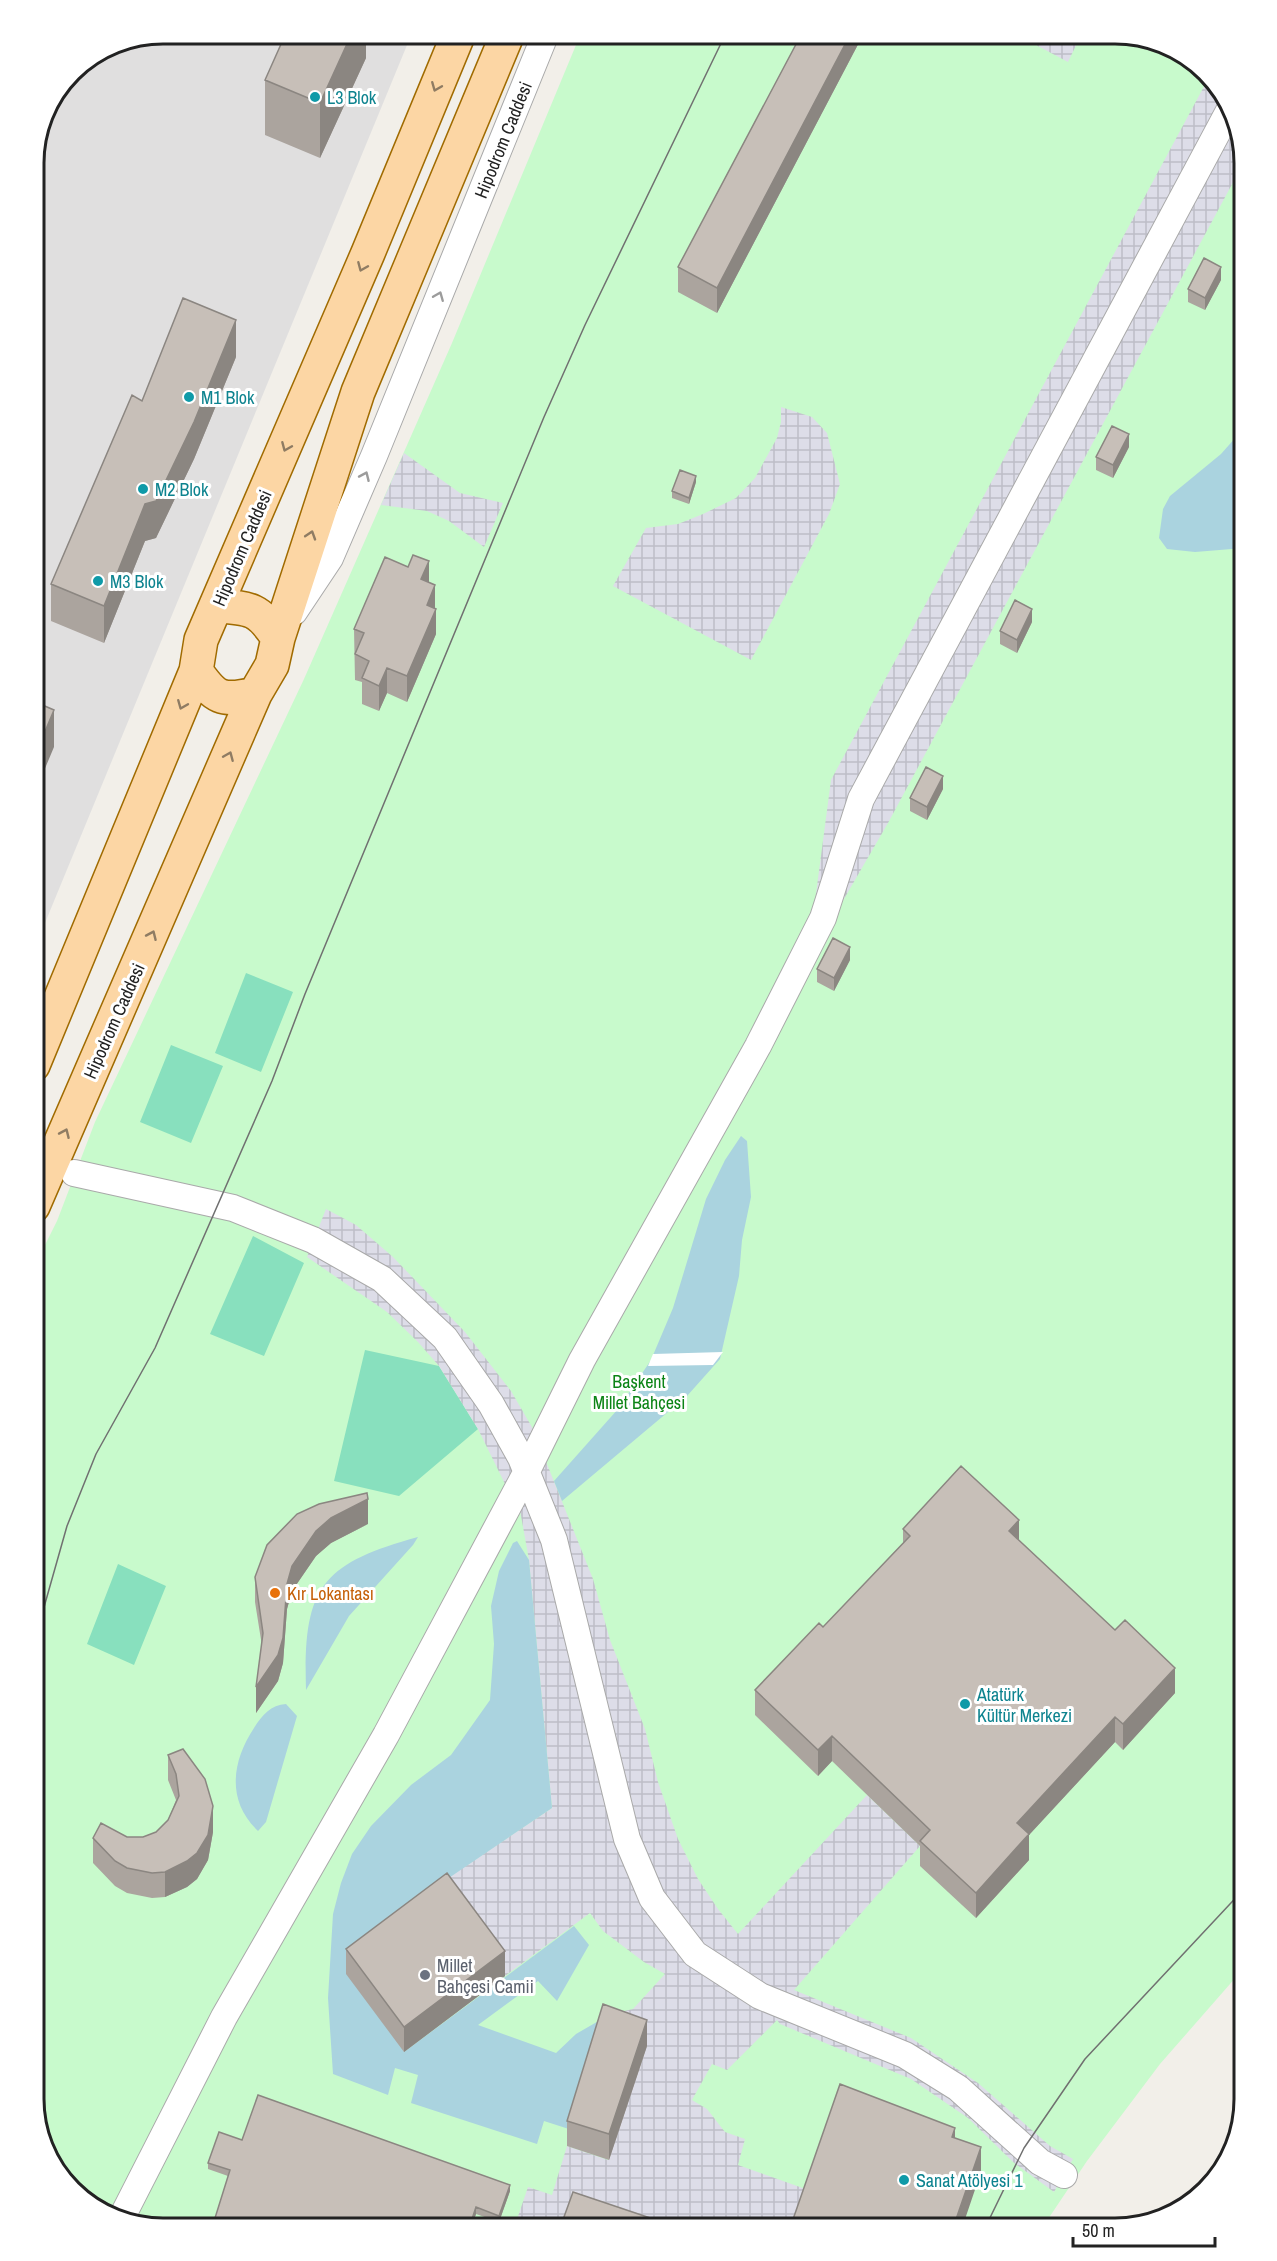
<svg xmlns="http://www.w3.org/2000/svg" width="1277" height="2261" viewBox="0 0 1277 2261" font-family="'Archivo Narrow',sans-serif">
<defs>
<pattern id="plaza-grid" width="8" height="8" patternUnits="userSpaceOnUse" patternTransform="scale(1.5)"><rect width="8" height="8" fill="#dddde8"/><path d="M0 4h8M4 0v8" fill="none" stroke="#bdbdc7"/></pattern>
</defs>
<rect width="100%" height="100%" fill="#f2efe9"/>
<!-- residential -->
<path fill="#e0dfdf" d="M 163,33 L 412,33 L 33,952 L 33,154 L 43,113 L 71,71 L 113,43 Z"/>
<!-- park -->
<path fill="#c8facc" d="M 581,33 L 1123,33 L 1187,55 L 1231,106 L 1244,163 L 1244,1968 L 1160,2064 L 1087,2161 L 1042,2228 L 154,2228 L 91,2206 L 46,2155 L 33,2098 L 33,1269 L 57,1221 L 95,1122 L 304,679 L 452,343 Z"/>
<!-- pitch -->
<path fill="#88e0be" d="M 246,973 L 293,992 L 261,1072 L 215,1053 Z
M 171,1045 L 223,1066 L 191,1143 L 140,1122 Z
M 253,1236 L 304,1263 L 264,1356 L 210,1334 Z
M 365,1350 L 439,1366 L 478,1429 L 399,1496 L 334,1481 Z
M 118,1564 L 166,1586 L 134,1665 L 87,1644 Z"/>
<!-- plaza -->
<path fill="url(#plaza-grid)" d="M 1042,33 L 1082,33 L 1068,62 L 1036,45 Z
M 1208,79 L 1231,106 L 1244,162 L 888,823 L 808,961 L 543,1454 L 593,1579 L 610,1640 L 645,1729 L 658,1782 L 678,1839 L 698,1879 L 718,1909 L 738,1934 L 867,1795 L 920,1846 L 794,1990 L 911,2038 L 978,2083 L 1050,2146 L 1073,2159 L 1054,2192 L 1013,2162 L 968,2118 L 911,2079 L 780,2024 L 777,2020 L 727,2070 L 712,2064 L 692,2100 L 707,2109 L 725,2132 L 745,2139 L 738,2165 L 811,2191 L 798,2228 L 514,2228 L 528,2187 L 552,2195 L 567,2146 L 608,2160 L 620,2012 L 633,2009 L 665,1974 L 644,1962 L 603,1931 L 590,1913 L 505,1976 L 436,1886 L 552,1808 L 529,1560 L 520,1510 L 350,1775 L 506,1486 L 478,1429 L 439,1366 L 418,1342 L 387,1312 L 307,1257 L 326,1209 L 356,1225 L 393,1257 L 465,1332 L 511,1391 L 536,1434 L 812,924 L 831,780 Z
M 781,407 L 812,417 L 827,433 L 840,484 L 829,514 L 751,660 L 613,586 L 646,528 L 678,524 L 703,514 L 736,498 L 755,478 L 777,438 L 781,422 Z
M 404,453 L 460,493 L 503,503 L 484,547 L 449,521 L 427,511 L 381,505 Z"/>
<!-- water -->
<path fill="#aad3df" d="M 1244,428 L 1244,548 L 1195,552 L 1167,549 L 1159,538 L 1163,509 L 1170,496 L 1221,454 Z
M 741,1136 L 747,1141 L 751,1197 L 742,1240 L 739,1276 L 720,1359 L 687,1396 L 562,1501 L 554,1481 L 618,1409 L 651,1360 L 673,1308 L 706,1199 L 725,1160 Z
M 418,1537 L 413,1545 L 349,1616 L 306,1690 C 303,1588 320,1564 418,1537 Z
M 517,1541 L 529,1560 L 552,1808 L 437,1886 L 404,2052 L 574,1926 L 589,1945 L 557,2001 L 538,1981 L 478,2025 L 556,2053 L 576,2034 L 602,2019 L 572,2130 L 544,2121 L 537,2144 L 411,2103 L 418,2075 L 395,2068 L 388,2095 L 333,2074 L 328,1998 L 333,1914 L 341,1883 L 352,1854 L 371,1826 L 411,1785 L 451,1755 L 490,1700 L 494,1644 L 491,1606 L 499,1571 L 513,1543 Z
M 286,1704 L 297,1716 L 266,1822 L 258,1831 C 226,1801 232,1761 254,1728 C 262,1715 271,1705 286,1704 Z"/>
<!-- pier -->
<path fill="#fff" d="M 723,1352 L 713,1365 L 648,1366 L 653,1354 Z"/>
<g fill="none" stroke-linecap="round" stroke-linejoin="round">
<defs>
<path id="minor" d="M 294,612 L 330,558 L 374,456 L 546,33
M 74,1173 L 233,1208 L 313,1240 L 382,1279 L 445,1338 L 491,1404 L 521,1458 L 554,1540 L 627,1839 L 652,1898 L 695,1954 L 760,1996 L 905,2055 L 958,2088 L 1040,2162 L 1064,2175
M 122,2217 L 224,2017 L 386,1735 L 526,1473 L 582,1360 L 758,1046 L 823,918 L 861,799 L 1231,107"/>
<path id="major" d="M 218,606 C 251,608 259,609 278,638
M 196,671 C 215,698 221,702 255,694
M 33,1065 L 196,671 L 201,640 L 368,253 L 459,33
M 33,1206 L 255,694 L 272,665 L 278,638 L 358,392 L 508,33"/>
</defs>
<!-- minor casing -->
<use href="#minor" stroke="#a9a9a9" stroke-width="28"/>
<!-- major casing -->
<use href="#major" stroke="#a06b00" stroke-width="36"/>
<!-- minor -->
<use href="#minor" stroke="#fff" stroke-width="26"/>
<!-- major -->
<use href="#major" stroke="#fcd6a4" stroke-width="33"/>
<!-- tram -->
<path stroke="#707070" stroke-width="1.5" d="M 33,1646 L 67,1526 L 96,1454 L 155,1348 L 272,1081 L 305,994 L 544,417 L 585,325 L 726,33
M 985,2228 L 1024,2148 L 1085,2059 L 1244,1889"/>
</g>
<!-- wall -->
<path fill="#aba49e" d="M 366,33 L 366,58 L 320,158 L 265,135 L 265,80 Z
M 802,33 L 864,33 L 717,313 L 678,292 L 678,267 Z
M 1221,280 L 1205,310 L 1188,302 L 1188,289 Z
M 236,357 L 194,459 L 156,538 L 145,541 L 104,643 L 51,621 L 51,584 L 142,401 Z
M 1129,447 L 1113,478 L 1096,470 L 1096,457 Z
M 696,482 L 689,504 L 672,498 L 672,491 Z
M 429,582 L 435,608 L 436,634 L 407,702 L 387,693 L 379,711 L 362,704 L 362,682 L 355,680 L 354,629 Z
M 1032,622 L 1017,653 L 1000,644 L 1000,631 Z
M 943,789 L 927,820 L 910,811 L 910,798 Z
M 850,960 L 834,991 L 817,982 L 817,969 Z
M 368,1524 L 331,1543 L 316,1556 L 292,1591 L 287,1609 L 283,1663 L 278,1681 L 256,1713 L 262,1646 L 255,1602 L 255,1577 Z
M 903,1529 L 1019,1541 L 1175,1693 L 1123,1750 L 1115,1742 L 1029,1835 L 1029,1860 L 976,1918 L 920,1866 L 920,1846 L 832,1761 L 818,1776 L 755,1715 L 755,1690 L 823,1627 L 903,1543 Z
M 168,1755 L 213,1832 L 208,1860 L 197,1879 L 187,1887 L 165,1897 L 152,1898 L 127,1893 L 115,1886 L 93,1863 L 93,1838 L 143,1837 L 156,1832 L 168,1820 L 176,1800 L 168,1780 Z
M 346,1949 L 505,1976 L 404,2052 L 346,1974 Z
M 647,2046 L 609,2160 L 567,2146 L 567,2121 Z
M 242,2140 L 510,2191 L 499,2222 L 476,2214 L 471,2228 L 225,2228 L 215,2224 L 215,2218 L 228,2176 L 208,2169 L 208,2163 Z"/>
<!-- shaded-wall -->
<path fill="#8b8681" d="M 352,33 L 366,33 L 366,58 L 320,158 L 320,103 Z
M 851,33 L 864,33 L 717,313 L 717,288 Z
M 1221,267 L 1221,280 L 1205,310 L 1205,298 Z
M 236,320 L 236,357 L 194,459 L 156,538 L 145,541 L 104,643 L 104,606 L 145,504 Z
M 1129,434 L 1129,447 L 1113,478 L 1113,465 Z
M 696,476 L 696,482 L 689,504 L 689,498 Z
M 429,561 L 429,586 L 421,579 Z
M 435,585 L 435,610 L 427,605 Z
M 436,609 L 436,634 L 407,702 L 407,676 Z
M 1032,609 L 1032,622 L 1017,653 L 1017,640 Z
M 387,668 L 387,693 L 379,711 L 379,686 Z
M 54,710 L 54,747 L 33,797 L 33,760 Z
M 943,776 L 943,789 L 927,820 L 927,807 Z
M 850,947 L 850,960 L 834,991 L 834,978 Z
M 368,1499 L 368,1524 L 331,1543 L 316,1556 L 292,1591 L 287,1609 L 283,1663 L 278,1681 L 256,1713 L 256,1687 L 287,1584 L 292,1566 L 316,1531 L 331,1518 Z
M 1019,1520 L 1019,1546 L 1009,1531 Z
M 1175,1668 L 1175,1693 L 1123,1750 L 1123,1724 Z
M 1115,1717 L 1115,1742 L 1029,1835 L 1029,1860 L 976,1918 L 976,1893 L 1017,1823 Z
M 832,1736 L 832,1761 L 818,1776 L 818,1750 Z
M 213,1806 L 213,1832 L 208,1860 L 197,1879 L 187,1887 L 165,1897 L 165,1872 Z
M 505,1951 L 505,1976 L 404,2052 L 404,2027 Z
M 647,2020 L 647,2046 L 609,2160 L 609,2134 Z
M 955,2128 L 955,2153 L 952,2137 Z
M 981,2147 L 981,2172 L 962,2228 L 953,2228 Z
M 510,2185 L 510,2191 L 499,2222 L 499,2216 Z
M 476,2207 L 476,2214 L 471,2228 L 469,2228 Z"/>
<!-- building -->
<path fill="#c7bfb8" stroke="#8b8681" stroke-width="1.5" d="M 286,33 L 352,33 L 320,103 L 265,80 Z
M 802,33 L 851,33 L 717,288 L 678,267 Z
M 1204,258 L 1221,267 L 1205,298 L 1188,289 Z
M 183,298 L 236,320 L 194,422 L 156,501 L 145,504 L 104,606 L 51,584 L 132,395 L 142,401 Z
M 1112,426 L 1129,434 L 1113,465 L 1096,457 Z
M 680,470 L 696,476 L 689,498 L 672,491 Z
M 413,555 L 429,561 L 421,579 L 435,585 L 427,605 L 436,609 L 407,676 L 387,668 L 379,686 L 362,678 L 369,661 L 355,654 L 364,633 L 354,629 L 385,557 L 408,567 Z
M 1015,600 L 1032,609 L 1017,640 L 1000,631 Z
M 33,701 L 54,710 L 33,760 Z
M 926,767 L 943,776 L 927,807 L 910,798 Z
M 833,938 L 850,947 L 834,978 L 817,969 Z
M 961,1466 L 1019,1520 L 1009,1531 L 1115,1630 L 1125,1620 L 1175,1668 L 1123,1724 L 1115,1717 L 1017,1823 L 1029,1834 L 976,1893 L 920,1841 L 930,1830 L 832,1736 L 818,1750 L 755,1690 L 819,1623 L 823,1627 L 910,1536 L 903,1529 Z
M 367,1493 L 368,1499 L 331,1518 L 316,1531 L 292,1566 L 287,1584 L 283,1638 L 278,1655 L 256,1687 L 263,1633 L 255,1577 L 267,1545 L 297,1514 L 319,1504 Z
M 183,1749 L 205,1779 L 213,1806 L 208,1835 L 197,1853 L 187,1861 L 165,1872 L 152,1873 L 127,1868 L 115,1861 L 93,1838 L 101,1823 L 127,1837 L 143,1837 L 156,1832 L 168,1820 L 179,1796 L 176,1774 L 168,1755 Z
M 447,1873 L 505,1951 L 404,2027 L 346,1949 Z
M 603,2004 L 647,2020 L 609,2134 L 567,2121 Z
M 840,2084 L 955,2128 L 952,2137 L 981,2147 L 953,2228 L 790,2228 Z
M 258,2095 L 510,2185 L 499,2216 L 476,2207 L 469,2228 L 245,2228 L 215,2218 L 230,2170 L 208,2163 L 219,2132 L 242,2140 Z
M 573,2192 L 680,2228 L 560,2228 Z"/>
<!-- one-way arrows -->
<defs><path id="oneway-chevron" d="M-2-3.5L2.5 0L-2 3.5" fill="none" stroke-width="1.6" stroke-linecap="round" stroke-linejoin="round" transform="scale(1.5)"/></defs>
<g stroke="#8f7c63">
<use href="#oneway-chevron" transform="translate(436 87) rotate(112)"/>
<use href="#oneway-chevron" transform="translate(362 267) rotate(113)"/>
<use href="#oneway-chevron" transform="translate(286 447) rotate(113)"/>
<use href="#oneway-chevron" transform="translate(311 535) rotate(-72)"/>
<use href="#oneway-chevron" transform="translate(182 705) rotate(112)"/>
<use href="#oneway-chevron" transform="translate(229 756) rotate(-67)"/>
<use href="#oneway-chevron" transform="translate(152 935) rotate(-66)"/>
<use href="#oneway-chevron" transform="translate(65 1133) rotate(-66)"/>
</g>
<g stroke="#9c9c9c">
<use href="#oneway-chevron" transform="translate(439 296) rotate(-68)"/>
<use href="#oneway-chevron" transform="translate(365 476) rotate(-66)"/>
</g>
<!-- markers -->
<g fill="#0f9aa8" stroke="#fff" stroke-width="2">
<circle cx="315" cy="97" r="6"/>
<circle cx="189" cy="397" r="6"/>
<circle cx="143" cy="489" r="6"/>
<circle cx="98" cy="581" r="6"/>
<circle cx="965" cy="1704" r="6"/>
<circle cx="904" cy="2180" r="6"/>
</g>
<circle fill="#e8710a" stroke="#fff" stroke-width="2" cx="275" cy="1593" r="6"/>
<circle fill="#6b7280" stroke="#fff" stroke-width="2" cx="425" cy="1975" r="6"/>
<g text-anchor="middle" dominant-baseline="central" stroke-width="6" stroke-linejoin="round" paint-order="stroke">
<!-- culture labels -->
<g font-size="18" fill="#0d838f" stroke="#fff" text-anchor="start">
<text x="327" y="97">L3 Blok</text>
<text x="201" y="397">M1 Blok</text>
<text x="155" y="489">M2 Blok</text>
<text x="110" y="581">M3 Blok</text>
<text x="977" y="1694">Atatürk<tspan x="977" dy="21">Kültür Merkezi</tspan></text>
<text x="916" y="2180">Sanat Atölyesi 1</text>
</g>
<!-- street labels -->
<g font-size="18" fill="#222" stroke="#fff">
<text transform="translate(503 140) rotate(-68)">Hipodrom Caddesi</text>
<text transform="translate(242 548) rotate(-67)">Hipodrom Caddesi</text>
<text transform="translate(114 1021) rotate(-66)">Hipodrom Caddesi</text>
</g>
<!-- park labels -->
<g font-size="18" fill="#0c8416" stroke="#fff">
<text x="639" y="1381">Başkent<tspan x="639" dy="21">Millet Bahçesi</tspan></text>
</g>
<!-- food labels -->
<g font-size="18" fill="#c56008" stroke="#fff" text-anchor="start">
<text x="287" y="1593">Kır Lokantası</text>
</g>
<!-- worship labels -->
<g font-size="18" fill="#5b616d" stroke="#fff" text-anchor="start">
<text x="437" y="1965">Millet<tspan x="437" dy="21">Bahçesi Camii</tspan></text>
</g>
</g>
<!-- crop -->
<path d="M0 0H1277V2261H0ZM163 44H1115A119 119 0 0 1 1234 163V2099A119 119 0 0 1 1115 2218H163A119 119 0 0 1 44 2099V163A119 119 0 0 1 163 44Z" fill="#fff" fill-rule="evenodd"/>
<path fill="none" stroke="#222" stroke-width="3" d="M163 44H1115A119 119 0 0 1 1234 163V2099A119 119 0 0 1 1115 2218H163A119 119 0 0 1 44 2099V163A119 119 0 0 1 163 44Z"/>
<!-- scale -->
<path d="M1073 2237v9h142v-9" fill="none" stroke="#222222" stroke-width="3"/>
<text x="1082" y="2237" font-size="18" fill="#222222" stroke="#ffffff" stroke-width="4.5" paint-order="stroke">50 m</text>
</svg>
